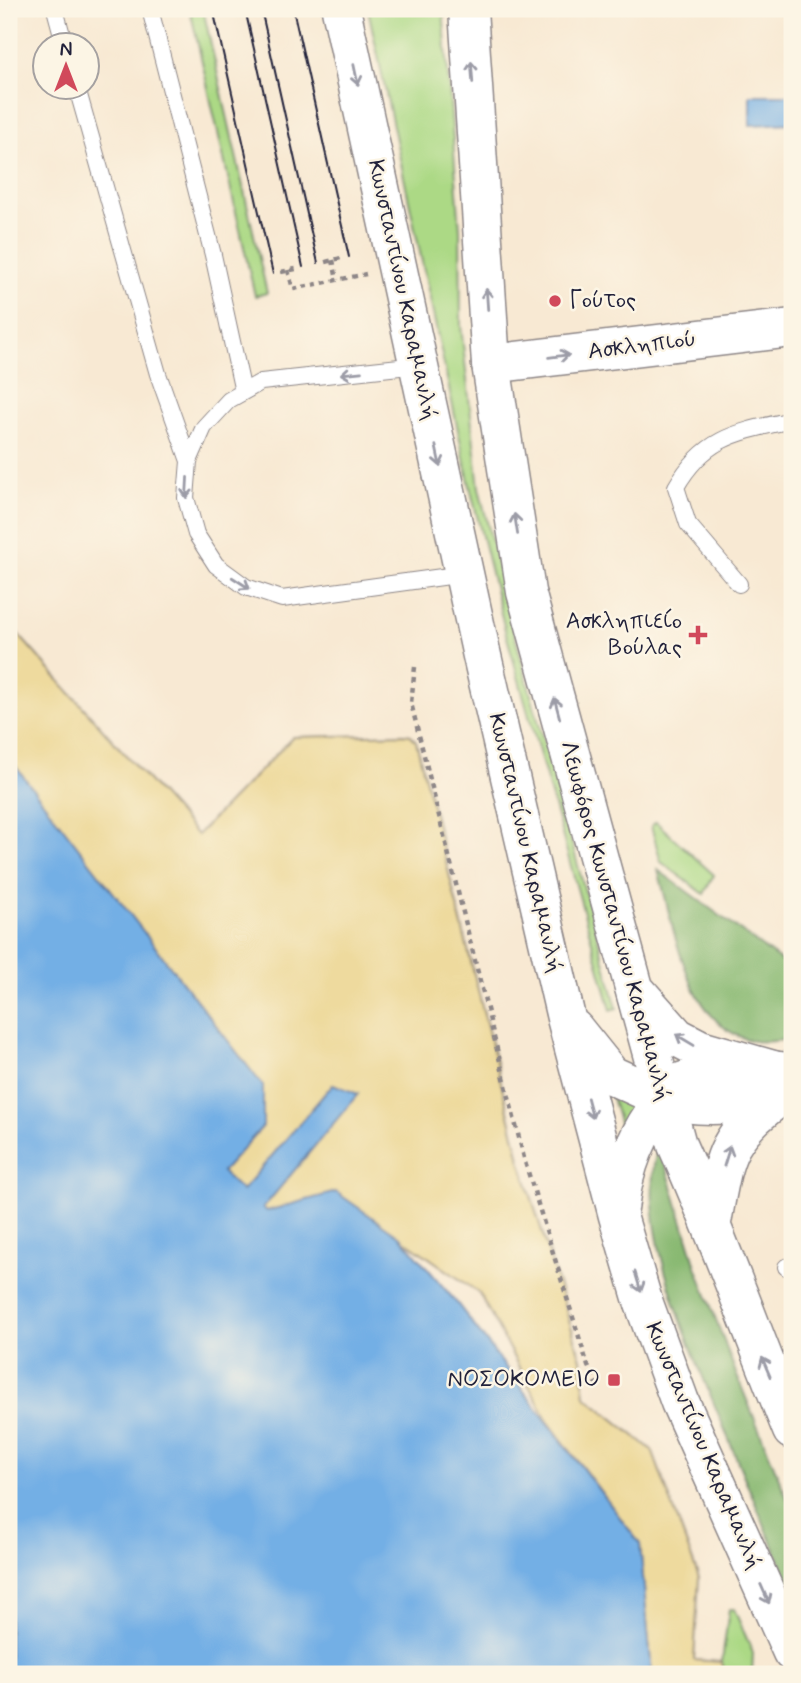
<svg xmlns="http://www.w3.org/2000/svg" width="801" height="1683" viewBox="0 0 801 1683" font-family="Mynerve,sans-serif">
<rect width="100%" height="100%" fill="#fcf5e5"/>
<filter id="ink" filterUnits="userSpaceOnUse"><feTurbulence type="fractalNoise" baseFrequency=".0143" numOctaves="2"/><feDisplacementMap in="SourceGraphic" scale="14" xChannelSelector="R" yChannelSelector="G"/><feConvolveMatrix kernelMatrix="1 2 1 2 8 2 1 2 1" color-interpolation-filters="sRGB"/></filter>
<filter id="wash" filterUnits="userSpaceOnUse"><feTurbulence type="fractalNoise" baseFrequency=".00686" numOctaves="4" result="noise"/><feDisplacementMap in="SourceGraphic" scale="28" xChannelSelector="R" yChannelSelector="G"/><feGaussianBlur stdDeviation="1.57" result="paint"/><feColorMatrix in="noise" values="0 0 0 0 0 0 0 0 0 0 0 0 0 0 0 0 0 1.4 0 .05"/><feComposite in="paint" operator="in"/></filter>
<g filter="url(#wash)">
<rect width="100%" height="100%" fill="#f8e9d3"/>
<!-- green -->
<path fill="#acd985" stroke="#677e60" stroke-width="2" d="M 190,9 L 203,9 L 267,293 L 255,296 Z
M 368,9 L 443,9 L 460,230 L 461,326 L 479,488 L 513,629 L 617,1008 L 611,1010 L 505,630 L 471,491 Z
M 656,822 L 714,875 L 704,894 L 661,862 L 651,826 Z
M 610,1091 L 636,1108 L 623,1135 Z
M 729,1609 L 734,1609 L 753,1653 L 752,1674 L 724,1674 L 722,1662 Z"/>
<!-- forest -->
<path fill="#89b972" stroke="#566e56" stroke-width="2" d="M 658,870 L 792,969 L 792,1039 C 781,1040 766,1043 754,1041 C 686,1028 674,925 658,870 Z
M 659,1143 L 696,1266 L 737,1376 L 792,1510 L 792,1589 C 769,1536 746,1482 724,1428 C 693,1352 632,1223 659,1143 Z"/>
<!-- sand -->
<path fill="#eeda9e" stroke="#887e6c" stroke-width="2" d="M 9,624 L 197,835 L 293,737 L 404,734 L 411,735 L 416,741 L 521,1163 L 581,1359 L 585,1396 L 652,1450 L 699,1578 L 694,1660 L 722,1662 L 724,1674 L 652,1674 L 640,1544 L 548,1421 L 479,1293 L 336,1192 L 267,1211 L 263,1208 L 357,1094 L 333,1084 L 242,1191 L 222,1172 L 263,1126 L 263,1086 L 9,758 Z"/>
<!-- water -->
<path fill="#73afe5" stroke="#4a6890" stroke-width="2" d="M 750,95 L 792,95 L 792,123 L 750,125 Z
M 9,758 L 263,1086 L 263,1126 L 222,1172 L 242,1191 L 333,1084 L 358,1094 L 263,1208 L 267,1211 L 336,1192 L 402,1238 L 456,1302 L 640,1544 L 652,1674 L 9,1674 Z"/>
</g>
<g filter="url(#ink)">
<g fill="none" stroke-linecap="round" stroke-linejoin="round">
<defs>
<path id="service" d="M 55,9 L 65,46
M 150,9 L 213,255 L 243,392
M 77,88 L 158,374 L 189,461
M 418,365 L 261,382 L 229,400 L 204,427 L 189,461 L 186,498 L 196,534 L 216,565 L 246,587 L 282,599 L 464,574
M 739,584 L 688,524 L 676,487 C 705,436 739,432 792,420
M 786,1267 L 792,1266"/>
<path id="tertiary" d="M 491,364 L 792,328
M 792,1072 C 759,1068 716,1068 684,1081 C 676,1084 670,1093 664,1099 C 698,1109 759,1106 792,1092"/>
<path id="trunk" d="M 341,9 L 482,656 L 566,1018 L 618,1216 L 643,1301 L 680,1402 L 792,1652
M 468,9 L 491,364 L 526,592 L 677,1145 C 719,1238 753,1335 792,1430
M 638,993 L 677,1037 L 700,1049 L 773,1070
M 574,1029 L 611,1075 L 664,1099
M 619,1208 C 624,1166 637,1133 664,1099
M 712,1222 C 724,1158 723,1138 778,1098"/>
</defs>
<!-- service casing -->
<use href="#service" stroke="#8d8687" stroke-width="18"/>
<!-- tertiary casing -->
<use href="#tertiary" stroke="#8d8687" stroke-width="41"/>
<!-- trunk casing -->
<use href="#trunk" stroke="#8d8687" stroke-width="41"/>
<!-- path -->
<path stroke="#8d8687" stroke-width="4.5" stroke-dasharray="5 5" stroke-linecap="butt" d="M 333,260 L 337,280
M 326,262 L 341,258
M 288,270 L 293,289 L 366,274
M 281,272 L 296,269
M 415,667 L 411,703 L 525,1162 L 588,1366 L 597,1385"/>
<!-- service -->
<use href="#service" stroke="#fff" stroke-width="16"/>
<!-- tertiary -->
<use href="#tertiary" stroke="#fff" stroke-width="38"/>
<!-- trunk -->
<use href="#trunk" stroke="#fff" stroke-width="38"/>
<!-- tram -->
<path stroke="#22223b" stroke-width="2" d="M 213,9 L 273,274
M 245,9 L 303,267
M 261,9 L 318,263
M 293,9 L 349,257"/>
</g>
<!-- one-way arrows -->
<defs><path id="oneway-shaft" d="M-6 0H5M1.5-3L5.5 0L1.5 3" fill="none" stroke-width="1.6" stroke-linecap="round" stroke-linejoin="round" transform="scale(1.75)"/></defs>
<g stroke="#9c9ca7">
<use href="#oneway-shaft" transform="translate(472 72) rotate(-94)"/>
<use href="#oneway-shaft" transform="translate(356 75) rotate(78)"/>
<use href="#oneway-shaft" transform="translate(487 299) rotate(-94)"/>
<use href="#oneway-shaft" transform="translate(559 356) rotate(-7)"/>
<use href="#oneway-shaft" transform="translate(351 373) rotate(174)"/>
<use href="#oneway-shaft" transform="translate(438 456) rotate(78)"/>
<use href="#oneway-shaft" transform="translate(187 488) rotate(93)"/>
<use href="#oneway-shaft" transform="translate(516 524) rotate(-99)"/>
<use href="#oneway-shaft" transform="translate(241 583) rotate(33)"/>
<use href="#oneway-shaft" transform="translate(557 708) rotate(-105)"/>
<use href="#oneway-shaft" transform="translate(685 1040) rotate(-149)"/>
<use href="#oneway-shaft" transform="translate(590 1108) rotate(75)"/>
<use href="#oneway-shaft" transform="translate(727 1156) rotate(-73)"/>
<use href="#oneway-shaft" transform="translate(638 1282) rotate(73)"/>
<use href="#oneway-shaft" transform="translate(766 1367) rotate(-113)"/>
<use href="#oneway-shaft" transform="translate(765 1594) rotate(66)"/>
</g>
</g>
<!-- markers -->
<g fill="#d1495b" stroke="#fcf5e5" stroke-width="2.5">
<circle cx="555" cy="301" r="7"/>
<path d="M694.5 624.5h7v7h7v7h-7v7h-7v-7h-7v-7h7z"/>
<rect x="607" y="1373" width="14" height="14" rx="3.5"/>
</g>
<g text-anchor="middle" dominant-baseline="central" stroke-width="5" stroke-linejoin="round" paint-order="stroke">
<!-- street labels -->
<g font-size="23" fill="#22223b" stroke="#fcf5e5">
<text transform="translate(402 290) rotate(78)">Κωνσταντίνου Καραμανλή</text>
<text transform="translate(642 346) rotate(-7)">Ασκληπιού</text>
<text transform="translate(525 843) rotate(77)">Κωνσταντίνου Καραμανλή</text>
<text transform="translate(615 921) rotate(75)">Λεωφόρος Κωνσταντίνου Καραμανλή</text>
<text transform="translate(703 1446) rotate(67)">Κωνσταντίνου Καραμανλή</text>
</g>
<!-- poi labels -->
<g font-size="23" fill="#22223b" stroke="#fcf5e5" text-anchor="end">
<text x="569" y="301" text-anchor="start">Γούτος</text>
<text x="682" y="622">Ασκληπιείο<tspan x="682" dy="26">Βούλας</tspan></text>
<text x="600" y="1380">ΝΟΣΟΚΟΜΕΙΟ</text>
</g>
</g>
<!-- margin -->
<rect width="801" height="1683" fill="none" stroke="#fcf5e5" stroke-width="35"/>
<!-- north arrow -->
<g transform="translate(66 66)"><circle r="33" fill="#fcf5e5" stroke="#a5a1a1" stroke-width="2"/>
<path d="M0-5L12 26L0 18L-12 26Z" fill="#d1495b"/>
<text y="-10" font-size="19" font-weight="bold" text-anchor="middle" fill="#22223b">N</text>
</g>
</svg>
